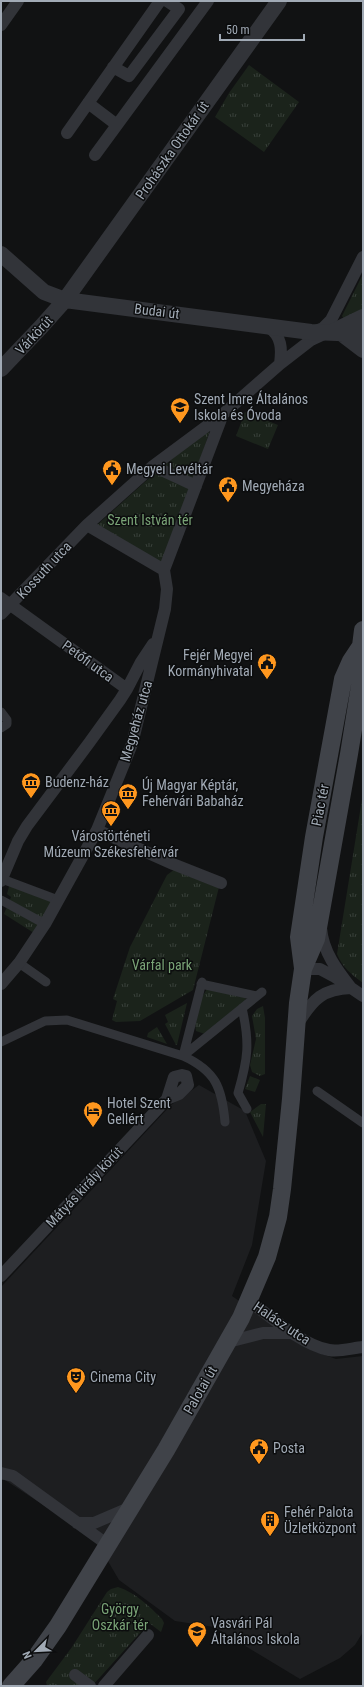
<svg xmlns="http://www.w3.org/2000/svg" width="364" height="1687" viewBox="0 0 364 1687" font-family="'Roboto Condensed',sans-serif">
<defs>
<pattern id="park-tufts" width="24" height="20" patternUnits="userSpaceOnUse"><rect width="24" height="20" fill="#1b231b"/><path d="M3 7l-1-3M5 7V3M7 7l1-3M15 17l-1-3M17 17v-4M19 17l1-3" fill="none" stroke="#39403a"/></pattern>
</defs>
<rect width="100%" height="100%" fill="#111213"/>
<!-- built -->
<path fill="#1d1e20" d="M 199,1085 L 245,1111 L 266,1161 L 252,1245 L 232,1296 L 311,1350 L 336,1359 L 363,1356 L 363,1632 L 355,1645 L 340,1658 L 300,1679 L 214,1627 L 175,1621 L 119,1580 L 95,1539 L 5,1480 L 1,1480 L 1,1287 L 171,1105 Z"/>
<!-- park -->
<path fill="url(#park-tufts)" d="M 249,65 L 299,102 L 264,152 L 215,117 L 229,93 Z
M 363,274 L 363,310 L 344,319 L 342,316 Z
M 245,412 L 278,425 L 268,449 L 236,436 Z
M 211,427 L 165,566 L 97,525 L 156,472 Z
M 363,793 L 363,983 C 351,974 343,968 337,954 Z
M 175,869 L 219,887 L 193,990 L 140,1021 L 116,1022 L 112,1020 L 117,1001 L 113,999 L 130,947 L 167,875 Z
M 10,883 L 54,900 L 34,933 L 4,914 L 11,897 L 7,894 Z
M 208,988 L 246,995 L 245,1002 L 205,1034 L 196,1031 C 193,1017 199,999 208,988 Z
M 187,1003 L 177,1045 L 176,1045 L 165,1024 L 168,1022 L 165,1015 Z
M 263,1006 L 265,1018 L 265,1074 L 260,1076 L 252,1072 L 250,1065 L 256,1039 L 252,1016 L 257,1009 Z
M 157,1027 L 167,1044 L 147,1037 L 148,1033 Z
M 250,1076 L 260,1080 L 255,1092 L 245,1089 Z
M 261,1104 L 266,1104 L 263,1137 L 250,1112 Z
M 118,1587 C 136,1593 149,1606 162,1619 L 164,1623 L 161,1632 L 149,1623 L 92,1686 L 47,1686 L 46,1682 L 72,1647 L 107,1592 L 111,1589 Z"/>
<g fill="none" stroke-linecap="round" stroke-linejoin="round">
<!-- pedestrian -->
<path stroke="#323439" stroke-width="9" d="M 1,712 L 7,720 L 7,724 L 1,728
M 2,879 L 58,900
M 1,900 L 45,924
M 19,963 L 46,982
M 201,984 L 257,996
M 242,1008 C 250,1043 248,1059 238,1093 L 247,1109
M 1,1042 L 45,1021 L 67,1020 L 183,1056 L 202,982
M 317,1091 L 363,1123
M 225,1122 C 222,1088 216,1071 183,1056 L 262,992"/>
<!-- minor -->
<path stroke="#323439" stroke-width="12" d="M 1,25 L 18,1
M 113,67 L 129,76 L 179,9 L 167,1
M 88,103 L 117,125
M 67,133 L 160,1
M 95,155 L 208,1
M 268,327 C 282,336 282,349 280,364
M 313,332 L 323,328 L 331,320 L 363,257
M 153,466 L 196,486
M 87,525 L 164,570
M 164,570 L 223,414
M 1,598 L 127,689 L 141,662 L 153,644
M 1,614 L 87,525 L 153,466 L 223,414 L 280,364 L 311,340 L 326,333
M 97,830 L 173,864 L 221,883
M 1,881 L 18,841 L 27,826 L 89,743 L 120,700 L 127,689
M 321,928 C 323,952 337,970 351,988
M 303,969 L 320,969 L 335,977 L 363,996
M 1,984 L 19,963 L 45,924 L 97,830 L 132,744 L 165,609 L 167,589 L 164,570
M 299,1022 C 313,999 323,989 351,988
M 1,1276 L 167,1099 L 179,1094 L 188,1085 L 186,1076 L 182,1075 L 174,1077 L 167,1099
M 248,1300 C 271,1317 302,1345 329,1350 C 340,1352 352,1348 363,1347
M 228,1342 L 263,1333 L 293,1333
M 1,1473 L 13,1476 L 108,1545
M 77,1523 L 94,1523 L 129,1508
M 75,1675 L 90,1686
M 104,1686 L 148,1635"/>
<!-- tertiary -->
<path stroke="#323439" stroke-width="16" d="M 1,254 L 44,292 L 65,300 L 311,332 L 363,334
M 334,331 L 363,317
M 342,334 L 363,350
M 1,369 L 41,327 L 65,300 L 279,1"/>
<!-- secondary -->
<path stroke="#404349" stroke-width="18" d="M 303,968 L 299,937 L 314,837 L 343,679 L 351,661 L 361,646
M 11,1686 L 34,1660 L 58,1626 L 166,1450 L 241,1318 L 267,1257 L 278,1217 L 282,1189 L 291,1099 L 298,1003 L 303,969 L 316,939 L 349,754 L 361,680 L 361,646 L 363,630"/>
</g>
<!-- icons -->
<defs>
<symbol id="school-pin" viewBox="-11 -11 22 30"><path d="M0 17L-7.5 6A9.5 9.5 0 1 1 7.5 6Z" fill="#ff971e" stroke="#0c0d0e"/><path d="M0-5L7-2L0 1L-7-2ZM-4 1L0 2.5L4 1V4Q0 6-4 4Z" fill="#111"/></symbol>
<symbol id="civic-pin" viewBox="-11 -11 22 30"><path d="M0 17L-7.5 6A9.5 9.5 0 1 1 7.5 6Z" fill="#ff971e" stroke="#0c0d0e"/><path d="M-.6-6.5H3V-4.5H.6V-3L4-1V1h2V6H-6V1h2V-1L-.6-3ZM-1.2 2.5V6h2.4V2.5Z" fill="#111"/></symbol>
<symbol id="museum-pin" viewBox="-11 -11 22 30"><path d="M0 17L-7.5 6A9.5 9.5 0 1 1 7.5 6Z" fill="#ff971e" stroke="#0c0d0e"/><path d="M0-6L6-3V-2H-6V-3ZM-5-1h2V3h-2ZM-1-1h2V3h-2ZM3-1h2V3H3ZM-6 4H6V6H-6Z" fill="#111"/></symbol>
<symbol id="hotel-pin" viewBox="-11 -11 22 30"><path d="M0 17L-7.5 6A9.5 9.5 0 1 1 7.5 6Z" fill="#ff971e" stroke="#0c0d0e"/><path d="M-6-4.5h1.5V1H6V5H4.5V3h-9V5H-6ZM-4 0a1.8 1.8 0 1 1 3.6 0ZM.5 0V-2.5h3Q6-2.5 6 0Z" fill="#111"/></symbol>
<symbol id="theatre-pin" viewBox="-11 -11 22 30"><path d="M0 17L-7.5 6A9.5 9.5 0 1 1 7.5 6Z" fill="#ff971e" stroke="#0c0d0e"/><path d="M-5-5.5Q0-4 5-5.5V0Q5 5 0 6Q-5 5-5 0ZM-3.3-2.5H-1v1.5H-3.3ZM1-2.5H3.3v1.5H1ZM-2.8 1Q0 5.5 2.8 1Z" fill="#111"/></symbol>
<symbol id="building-pin" viewBox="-11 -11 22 30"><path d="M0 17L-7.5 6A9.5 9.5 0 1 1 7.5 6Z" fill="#ff971e" stroke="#0c0d0e"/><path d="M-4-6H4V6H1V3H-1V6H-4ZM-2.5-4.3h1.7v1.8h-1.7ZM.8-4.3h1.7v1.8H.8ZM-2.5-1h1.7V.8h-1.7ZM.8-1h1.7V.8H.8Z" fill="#111"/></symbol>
</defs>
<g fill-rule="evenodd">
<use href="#school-pin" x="169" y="396" width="22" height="30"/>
<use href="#civic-pin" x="101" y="458" width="22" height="30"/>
<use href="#civic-pin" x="217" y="475" width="22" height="30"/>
<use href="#civic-pin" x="256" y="652" width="22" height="30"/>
<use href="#museum-pin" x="20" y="771" width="22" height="30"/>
<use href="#museum-pin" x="117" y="782" width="22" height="30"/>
<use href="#museum-pin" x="100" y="799" width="22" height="30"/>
<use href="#hotel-pin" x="82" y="1100" width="22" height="30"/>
<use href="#theatre-pin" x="65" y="1366" width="22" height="30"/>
<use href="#civic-pin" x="248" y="1437" width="22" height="30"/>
<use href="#building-pin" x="259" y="1509" width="22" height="30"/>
<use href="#school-pin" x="186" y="1620" width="22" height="30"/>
</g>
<g text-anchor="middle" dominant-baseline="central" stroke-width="3" stroke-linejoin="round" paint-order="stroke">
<!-- street labels -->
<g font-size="14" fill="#a1aab5" stroke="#0c0d0e">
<text transform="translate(172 150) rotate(-55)">Prohászka Ottokár út</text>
<text transform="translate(157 311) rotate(7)">Budai út</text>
<text transform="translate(34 335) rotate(-47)">Várkörút</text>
<text transform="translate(44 570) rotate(-47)">Kossuth utca</text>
<text transform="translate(88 661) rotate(36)">Petőfi utca</text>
<text transform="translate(136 721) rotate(-74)">Megyeház utca</text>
<text transform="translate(320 805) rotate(-79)">Piac tér</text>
<text transform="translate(84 1187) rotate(-47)">Mátyás király körút</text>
<text transform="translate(282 1323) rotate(34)">Halász utca</text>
<text transform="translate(200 1390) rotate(-60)">Palotai út</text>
</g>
<!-- poi labels -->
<g font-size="14" fill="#a1aab5" stroke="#0c0d0e" text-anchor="start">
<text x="194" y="399">Szent Imre Általános<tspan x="194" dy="16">Iskola és Óvoda</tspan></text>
<text x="126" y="469">Megyei Levéltár</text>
<text x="242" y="486">Megyeháza</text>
<text x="253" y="655" text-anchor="end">Fejér Megyei<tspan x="253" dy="16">Kormányhivatal</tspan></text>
<text x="45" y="782">Budenz-ház</text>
<text x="142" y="785">Új Magyar Képtár,<tspan x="142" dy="16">Fehérvári Babaház</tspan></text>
<text x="111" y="836" text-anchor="middle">Várostörténeti<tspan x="111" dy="16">Múzeum Székesfehérvár</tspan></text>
<text x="107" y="1103">Hotel Szent<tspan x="107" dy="16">Gellért</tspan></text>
<text x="90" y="1377">Cinema City</text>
<text x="273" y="1448">Posta</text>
<text x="284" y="1512">Fehér Palota<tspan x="284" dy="16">Üzletközpont</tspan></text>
<text x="211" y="1623">Vasvári Pál<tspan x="211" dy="16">Általános Iskola</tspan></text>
</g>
<!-- park labels -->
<g font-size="14" fill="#79a376" stroke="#0c0d0e">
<text x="150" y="520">Szent István tér</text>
<text x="162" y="965">Várfal park</text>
<text x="120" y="1609">György<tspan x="120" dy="16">Oszkár tér</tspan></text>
</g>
</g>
<!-- border -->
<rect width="364" height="1687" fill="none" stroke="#a1aab5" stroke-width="4"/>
<!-- north arrow -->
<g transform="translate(36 1651) rotate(246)" stroke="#0c0d0e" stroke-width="3" paint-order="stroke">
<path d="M0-3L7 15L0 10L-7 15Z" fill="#a1aab5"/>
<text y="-6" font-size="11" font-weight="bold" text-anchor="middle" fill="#a1aab5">N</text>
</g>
<!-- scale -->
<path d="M220 34v6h84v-6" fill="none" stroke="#a1aab5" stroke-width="2"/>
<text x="226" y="34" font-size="12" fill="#a1aab5" stroke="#0c0d0e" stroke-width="3" paint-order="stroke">50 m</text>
</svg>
